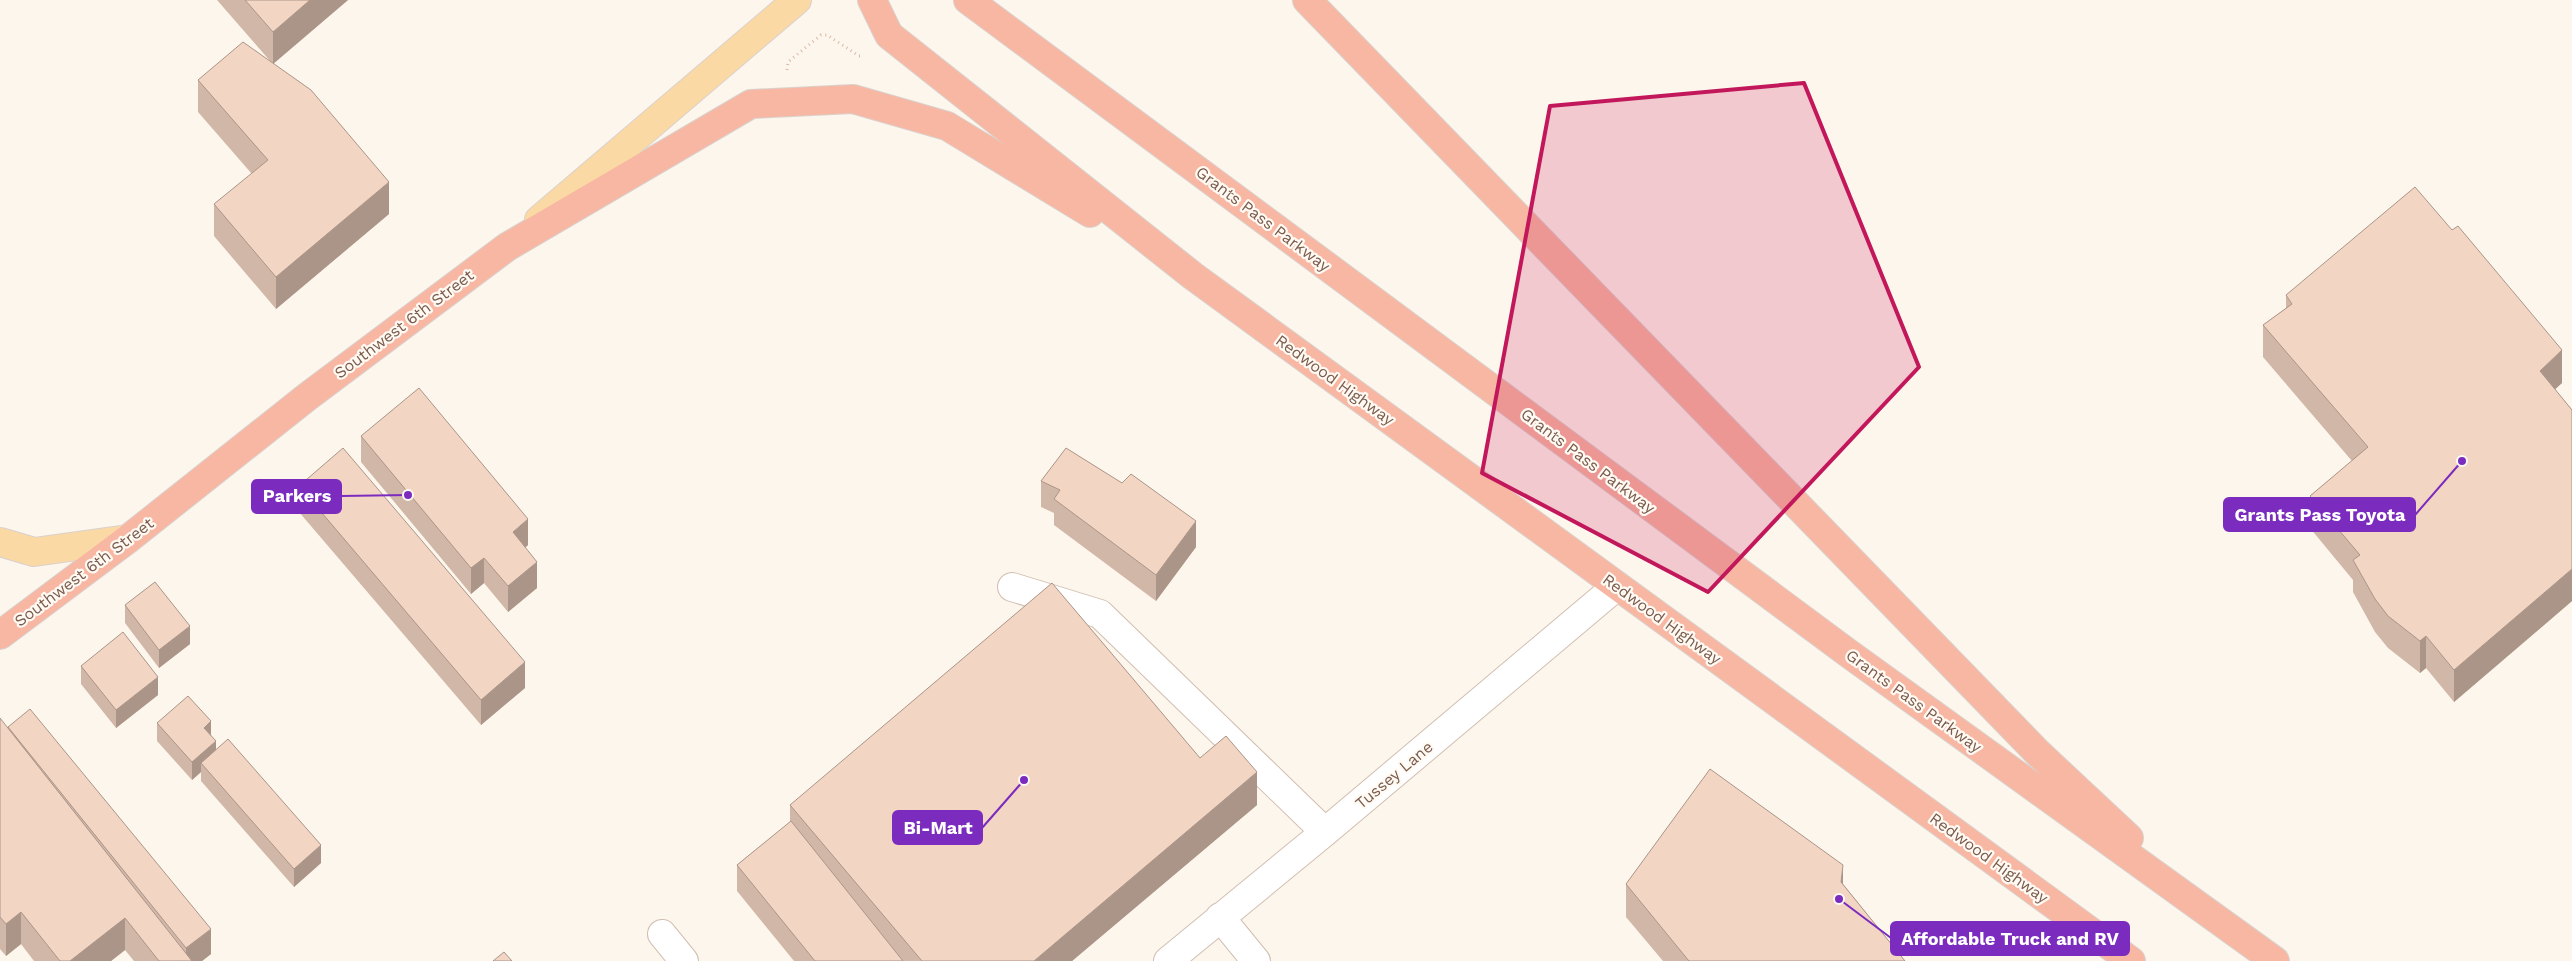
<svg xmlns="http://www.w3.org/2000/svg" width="2572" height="961" viewBox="0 0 2572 961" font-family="'Work Sans',sans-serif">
<rect width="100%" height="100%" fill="#fdf6ec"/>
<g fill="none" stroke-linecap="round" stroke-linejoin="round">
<defs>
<path id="minor" d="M 1012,587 L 1100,614 L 1325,832
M 1220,917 L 1256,961
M 662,934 L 684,961
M 1168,961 L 1325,832 L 1617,586"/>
<path id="major" d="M 539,220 L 797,0
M 0,542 L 34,552 L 128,539"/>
<path id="highway" d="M 872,0 L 889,35 L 1193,276 L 2131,961
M 968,0 L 1848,653 L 2275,961
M 1307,0 L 2037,752 L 2129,838
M 0,635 L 128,539 L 307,397 L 507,247 L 751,104 L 853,99 L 947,126 L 1090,213"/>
</defs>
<!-- minor casing -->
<use href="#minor" stroke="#d1beb0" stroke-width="30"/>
<!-- major casing -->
<use href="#major" stroke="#dad1cd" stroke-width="30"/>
<!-- highway casing -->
<use href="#highway" stroke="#dad1cd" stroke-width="30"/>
<!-- path -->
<path stroke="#d9b8a5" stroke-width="3" stroke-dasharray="1 4" stroke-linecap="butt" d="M 787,70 L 788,62 L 821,35 L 827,35 L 859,56 L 862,56"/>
<!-- minor -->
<use href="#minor" stroke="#fff" stroke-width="28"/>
<!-- major -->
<use href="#major" stroke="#fbd9a5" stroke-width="28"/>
<!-- highway -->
<use href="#highway" stroke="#f7b7a3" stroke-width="28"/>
</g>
<!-- wall -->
<path fill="#d1b7a8" d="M 217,0 L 348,0 L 273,64 L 389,214 L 276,309 L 214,236 L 214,204 L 252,174 L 198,112 L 198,80 L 271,62 Z
M 2286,295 L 2562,383 L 2555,389 L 2572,410 L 2572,601 L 2454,702 L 2426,668 L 2420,673 L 2388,648 L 2375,632 L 2353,592 L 2353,580 L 2310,528 L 2310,496 L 2352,461 L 2263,357 L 2263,325 L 2286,308 Z
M 361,436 L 528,545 L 525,548 L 537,588 L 508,612 L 484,583 L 471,594 L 361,462 Z
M 1041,481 L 1196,547 L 1156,601 L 1054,525 L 1054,513 L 1041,507 Z
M 299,486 L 525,688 L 481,725 L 299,512 Z
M 125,605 L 190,644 L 159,668 L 125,623 Z
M 81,666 L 158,695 L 116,728 L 81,684 Z
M 0,718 L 8,729 L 8,727 L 211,954 L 202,961 L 134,961 L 125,950 L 111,961 L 34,961 L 21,944 L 6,956 L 0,949 Z
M 157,723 L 211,735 L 216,750 L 321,863 L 294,887 L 201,781 L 201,772 L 192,780 L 157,741 Z
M 1200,758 L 1257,805 L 1072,961 L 794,961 L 737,891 L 737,865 L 790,822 L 790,805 Z
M 1626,884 L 1843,884 L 1905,961 L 1663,961 L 1626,917 Z"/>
<!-- shaded-wall -->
<path fill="#aa9588" d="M 310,0 L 348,0 L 273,64 L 273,32 Z
M 389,182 L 389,214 L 276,309 L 276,277 Z
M 2562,350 L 2562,383 L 2540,403 L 2540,371 Z
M 528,519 L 528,545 L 513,558 L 513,532 Z
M 1196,521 L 1196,547 L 1156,601 L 1156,575 Z
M 484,558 L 484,583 L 471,594 L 471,568 Z
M 537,562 L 537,588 L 508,612 L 508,586 Z
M 2572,569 L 2572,601 L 2454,702 L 2454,670 Z
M 190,626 L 190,644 L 159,668 L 159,650 Z
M 2426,636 L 2426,668 L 2420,673 L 2420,641 Z
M 525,662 L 525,688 L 481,725 L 481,700 Z
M 158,677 L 158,695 L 116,728 L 116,710 Z
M 211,721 L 211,740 L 204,728 Z
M 216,741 L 216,759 L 201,763 L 201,772 L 192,780 L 192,762 Z
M 1257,772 L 1257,805 L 1072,961 L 1034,961 Z
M 321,845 L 321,863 L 294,887 L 294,869 Z
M 1843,865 L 1843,897 L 1841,882 Z
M 21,912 L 21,944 L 6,956 L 6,924 Z
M 125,918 L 125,950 L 111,961 L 70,961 Z
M 211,929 L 211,954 L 202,961 L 186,961 L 186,948 Z"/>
<!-- building -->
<path fill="#f3d5c3" stroke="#aa9588" d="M 245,0 L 310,0 L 273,32 Z
M 243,42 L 311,90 L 389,182 L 276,277 L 214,204 L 268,160 L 198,80 Z
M 2415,187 L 2452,230 L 2458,226 L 2562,350 L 2540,371 L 2572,410 L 2572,569 L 2454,670 L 2426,636 L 2420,641 L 2388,616 L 2375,599 L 2353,560 L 2360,555 L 2310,496 L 2368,447 L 2263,325 L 2292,304 L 2286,295 Z
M 419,388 L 528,519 L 513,532 L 537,562 L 508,586 L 484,558 L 471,568 L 361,436 Z
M 343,448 L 525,662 L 481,700 L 299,486 Z
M 1066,448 L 1122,483 L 1131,474 L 1196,521 L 1156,575 L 1054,499 L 1060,490 L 1041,481 Z
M 155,582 L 190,626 L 159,650 L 125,605 Z
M 1052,583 L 1200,758 L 1226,736 L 1257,772 L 1034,961 L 922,961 L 790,805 Z
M 123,632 L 158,677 L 116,710 L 81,666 Z
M 188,696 L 211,721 L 204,728 L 216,741 L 192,762 L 157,723 Z
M 30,709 L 211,929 L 186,948 L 8,727 Z
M 0,718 L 192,961 L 159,961 L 125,918 L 70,961 L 60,961 L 21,912 L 6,924 L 0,917 Z
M 228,739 L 321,845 L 294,869 L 201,763 Z
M 1710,769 L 1843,865 L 1841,882 L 1905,961 L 1689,961 L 1626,884 Z
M 791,821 L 903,961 L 815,961 L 737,865 Z
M 504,952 L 512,961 L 493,961 Z"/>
<!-- marked area -->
<path fill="#c2185b" fill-opacity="0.2" stroke="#c2185b" stroke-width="4" stroke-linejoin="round" d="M 1804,83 L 1919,367 L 1708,592 L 1482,473 L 1550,106 Z"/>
<g text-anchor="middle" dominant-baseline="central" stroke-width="4.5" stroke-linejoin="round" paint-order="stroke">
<!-- street labels -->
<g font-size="16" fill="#7a5c4d" stroke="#fffaf3">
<text transform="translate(1263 219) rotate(37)">Grants Pass Parkway</text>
<text transform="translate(404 324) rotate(-37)">Southwest 6th Street</text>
<text transform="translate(1335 380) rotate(36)">Redwood Highway</text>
<text transform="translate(1588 461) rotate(37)">Grants Pass Parkway</text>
<text transform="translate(84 572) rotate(-37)">Southwest 6th Street</text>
<text transform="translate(1662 619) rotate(36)">Redwood Highway</text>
<text transform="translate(1914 701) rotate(36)">Grants Pass Parkway</text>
<text transform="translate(1394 775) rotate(-40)">Tussey Lane</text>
<text transform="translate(1989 858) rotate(36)">Redwood Highway</text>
</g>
</g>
<!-- callouts -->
<path fill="none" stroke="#7b2cbf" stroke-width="2" d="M408 495L341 496M2462 461L2415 515M1024 780L982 828M1839 899L1891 938"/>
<g fill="#7b2cbf" stroke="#fffaf3" stroke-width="2">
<circle cx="408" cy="495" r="5"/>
<circle cx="2462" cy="461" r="5"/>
<circle cx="1024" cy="780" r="5"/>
<circle cx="1839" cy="899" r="5"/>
</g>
<g fill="#7b2cbf" stroke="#7b2cbf" stroke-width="2">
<rect x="252" y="480" width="89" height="33" rx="5"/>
<rect x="2224" y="498" width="191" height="33" rx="5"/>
<rect x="893" y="811" width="89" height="33" rx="5"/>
<rect x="1891" y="922" width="238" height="33" rx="5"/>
</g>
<g font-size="18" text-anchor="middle" font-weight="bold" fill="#fff">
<text x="297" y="502">Parkers</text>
<text x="2320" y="521">Grants Pass Toyota</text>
<text x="938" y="834">Bi-Mart</text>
<text x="2010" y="945">Affordable Truck and RV</text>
</g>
</svg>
